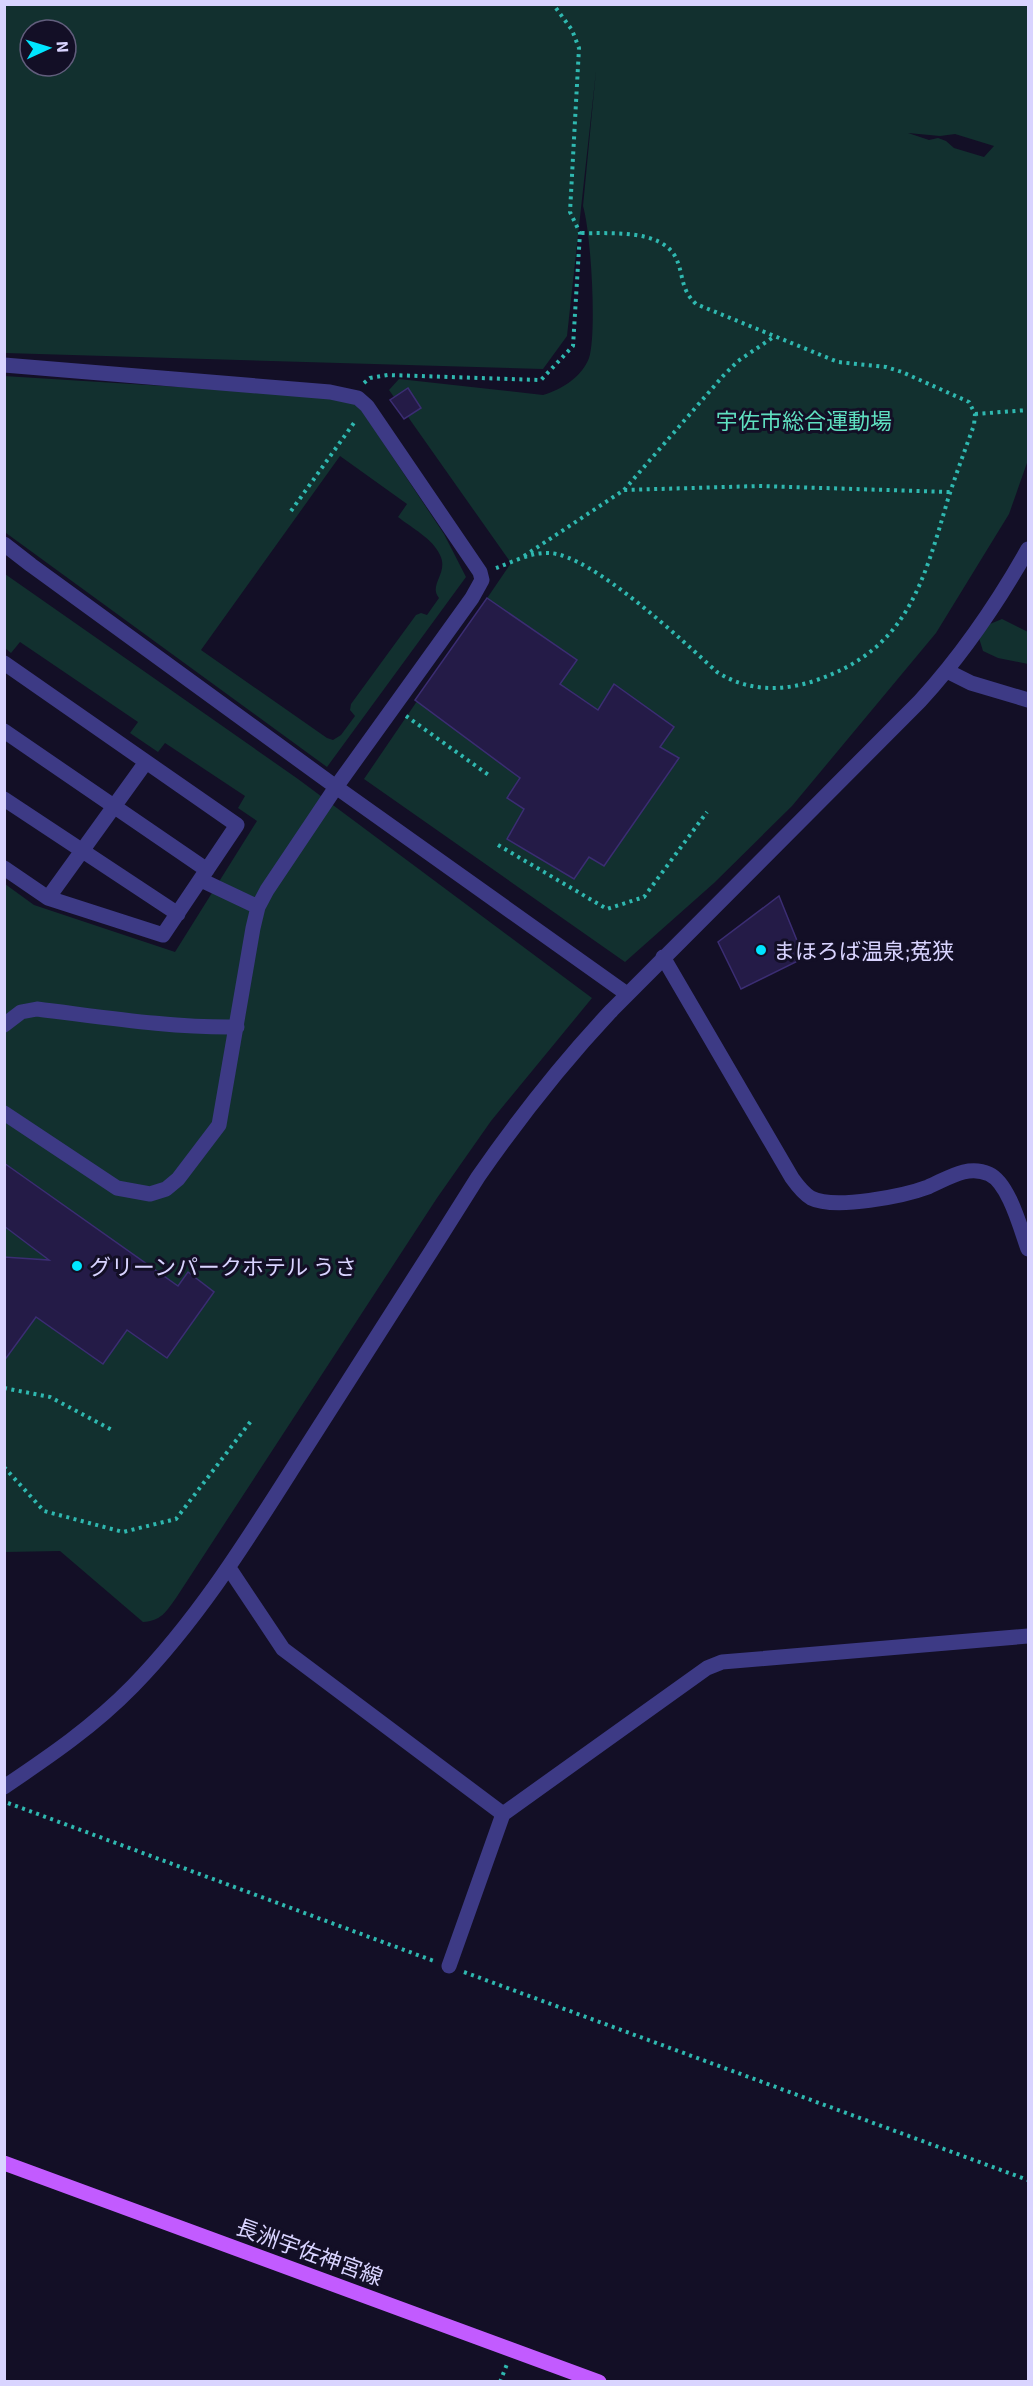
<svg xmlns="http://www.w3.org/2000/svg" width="1033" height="2386" viewBox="0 0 1033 2386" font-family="'Exo 2','Noto Sans JP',sans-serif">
<rect width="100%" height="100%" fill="#130f26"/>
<!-- green -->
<path fill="#12302f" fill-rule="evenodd" d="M 4,5 L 1028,5 L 1028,460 L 1009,514 L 936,633 L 792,806 L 714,883 L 625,962 L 364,779 L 511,563 L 389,390 L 399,379 L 543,395 C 561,390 582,377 589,358 C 597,334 591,232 583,206 L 596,71 L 567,336 L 543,369 L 5,353 ZM 30,30 L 66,30 L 66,66 L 30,66 ZM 908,133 L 940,136 L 955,134 L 994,146 L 984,157 L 954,148 L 946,141 L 938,138 L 929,140 Z
M 4,376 L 308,395 L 356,402 L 444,534 L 466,577 L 327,767 L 6,533 L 4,530 ZM 340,456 L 407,504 L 398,517 C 412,528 433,539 440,555 C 449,573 428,585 439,598 L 427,615 L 421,613 L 416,615 L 351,704 L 350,710 L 355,716 L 341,735 L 333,740 L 327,738 L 201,650 Z
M 5,574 L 298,779 L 592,998 L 491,1121 L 437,1198 L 176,1598 C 166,1612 161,1621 143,1622 L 60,1551 L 5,1552 L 5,884 L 34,905 L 175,952 L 257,821 L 238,808 L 245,796 L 165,743 L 158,752 L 130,733 L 138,722 L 20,642 L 11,653 L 5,648 Z
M 1002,619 L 1028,632 L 1028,664 L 998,658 L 983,651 L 979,638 L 990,624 Z"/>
<!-- building -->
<path fill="#241b47" stroke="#3b2d73" stroke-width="1.5" d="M 408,388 L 421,408 L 404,419 L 390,400 Z
M 487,598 L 577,660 L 560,684 L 598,710 L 614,684 L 674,727 L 660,747 L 679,758 L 604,866 L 589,857 L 574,879 L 507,839 L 524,809 L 507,798 L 520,778 L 415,700 Z
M 779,896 L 804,958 L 741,989 L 718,942 Z
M 4,1163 L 178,1286 L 188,1272 L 214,1292 L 167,1358 L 127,1330 L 103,1364 L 36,1317 L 4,1361 L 4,1257 L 49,1260 L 4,1226 Z"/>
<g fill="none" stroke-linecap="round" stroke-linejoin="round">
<!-- path -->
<path stroke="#2fb8b0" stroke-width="4" stroke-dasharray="3 4.5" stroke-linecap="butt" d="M 364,383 L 370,378 L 388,375 L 541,380 L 573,346 L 580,233 L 570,212 L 579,48 L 572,30 L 553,4
M 975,414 L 1028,410
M 624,490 L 723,376 L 738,361 L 775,336
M 291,511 L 356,420
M 524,556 L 624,490 L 759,486 L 950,492
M 496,568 C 513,562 531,552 549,553 C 591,554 684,642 717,672 C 747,691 780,692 814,681 C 907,650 923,584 948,499 C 956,474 965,450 974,425 L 975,414 L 969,402 L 902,372 L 886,367 L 838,362 L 696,304 C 680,289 684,275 676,258 C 661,228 608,234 580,233
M 406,716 L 490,776
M 498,845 L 607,909 L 644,897 L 707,812
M 4,1388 L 50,1397 L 114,1431
M 4,1467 L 44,1511 L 123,1532 L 176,1519 L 251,1421
M 8,1803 L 434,1961
M 464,1972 L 1028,2180
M 500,2382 L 507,2364"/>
<!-- minor -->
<path stroke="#3d3a85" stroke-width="15" d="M 4,365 L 330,392 L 358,398 L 367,406 L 480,572 L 482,580 L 472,598 L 336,787 L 267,890 L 258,907 L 253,928 L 219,1125 L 178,1179 L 166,1189 L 150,1194 L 117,1188 L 4,1113
M 4,544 L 31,565 L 336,787 L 627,994
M 4,663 L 237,825 L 163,935 L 48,898 L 4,868
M 947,671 L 971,683 L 1028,700
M 4,731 L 207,870
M 4,799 L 178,914
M 201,880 L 258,907
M 48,898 L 146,762
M 663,957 L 792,1178 C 797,1185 803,1193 811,1198 C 835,1210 904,1196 928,1187 C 947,1179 967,1164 989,1174 C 1009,1183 1021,1230 1028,1249
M 4,1025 L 21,1012 L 37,1009 C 103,1017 170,1028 237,1027
M 229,1568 L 283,1649 L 503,1814
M 4,1787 C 50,1756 94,1726 133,1686 C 202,1615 252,1532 305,1449 C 363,1358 421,1268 478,1177 C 519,1118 563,1062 612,1010 L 920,701 C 962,655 997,604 1028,549
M 449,1966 L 503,1814 L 707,1668 L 722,1662 L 1028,1636"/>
<!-- major -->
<path stroke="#c25bff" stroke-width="15" d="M 4,2163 L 599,2382"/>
</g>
<!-- markers -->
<g fill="#00e5ff" stroke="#130f26" stroke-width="2">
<circle cx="761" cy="950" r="6"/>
<circle cx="77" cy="1266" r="6"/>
</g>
<g text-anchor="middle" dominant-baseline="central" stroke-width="6" stroke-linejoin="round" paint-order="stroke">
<!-- park labels -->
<g font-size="22" fill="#5fe0c0" stroke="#130f26">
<text x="804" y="420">宇佐市総合運動場</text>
</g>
<!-- poi labels -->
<g font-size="22" fill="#d9d4ff" stroke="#130f26" text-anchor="start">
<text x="773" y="950">まほろば温泉;菟狭</text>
<text x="89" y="1266">グリーンパークホテル うさ</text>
</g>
<!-- street labels -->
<g font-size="22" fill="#d9d4ff" stroke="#130f26">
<text transform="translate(310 2251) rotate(20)">長洲宇佐神宮線</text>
</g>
</g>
<!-- border -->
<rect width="1033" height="2386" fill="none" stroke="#d9d4ff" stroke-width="12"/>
<!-- north arrow -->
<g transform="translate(48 48) rotate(86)"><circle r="28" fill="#130f26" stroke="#625e7d" stroke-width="1.5"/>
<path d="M0-4.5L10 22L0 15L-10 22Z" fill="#00e5ff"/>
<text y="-9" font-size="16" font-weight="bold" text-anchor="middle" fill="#d9d4ff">N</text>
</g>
</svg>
